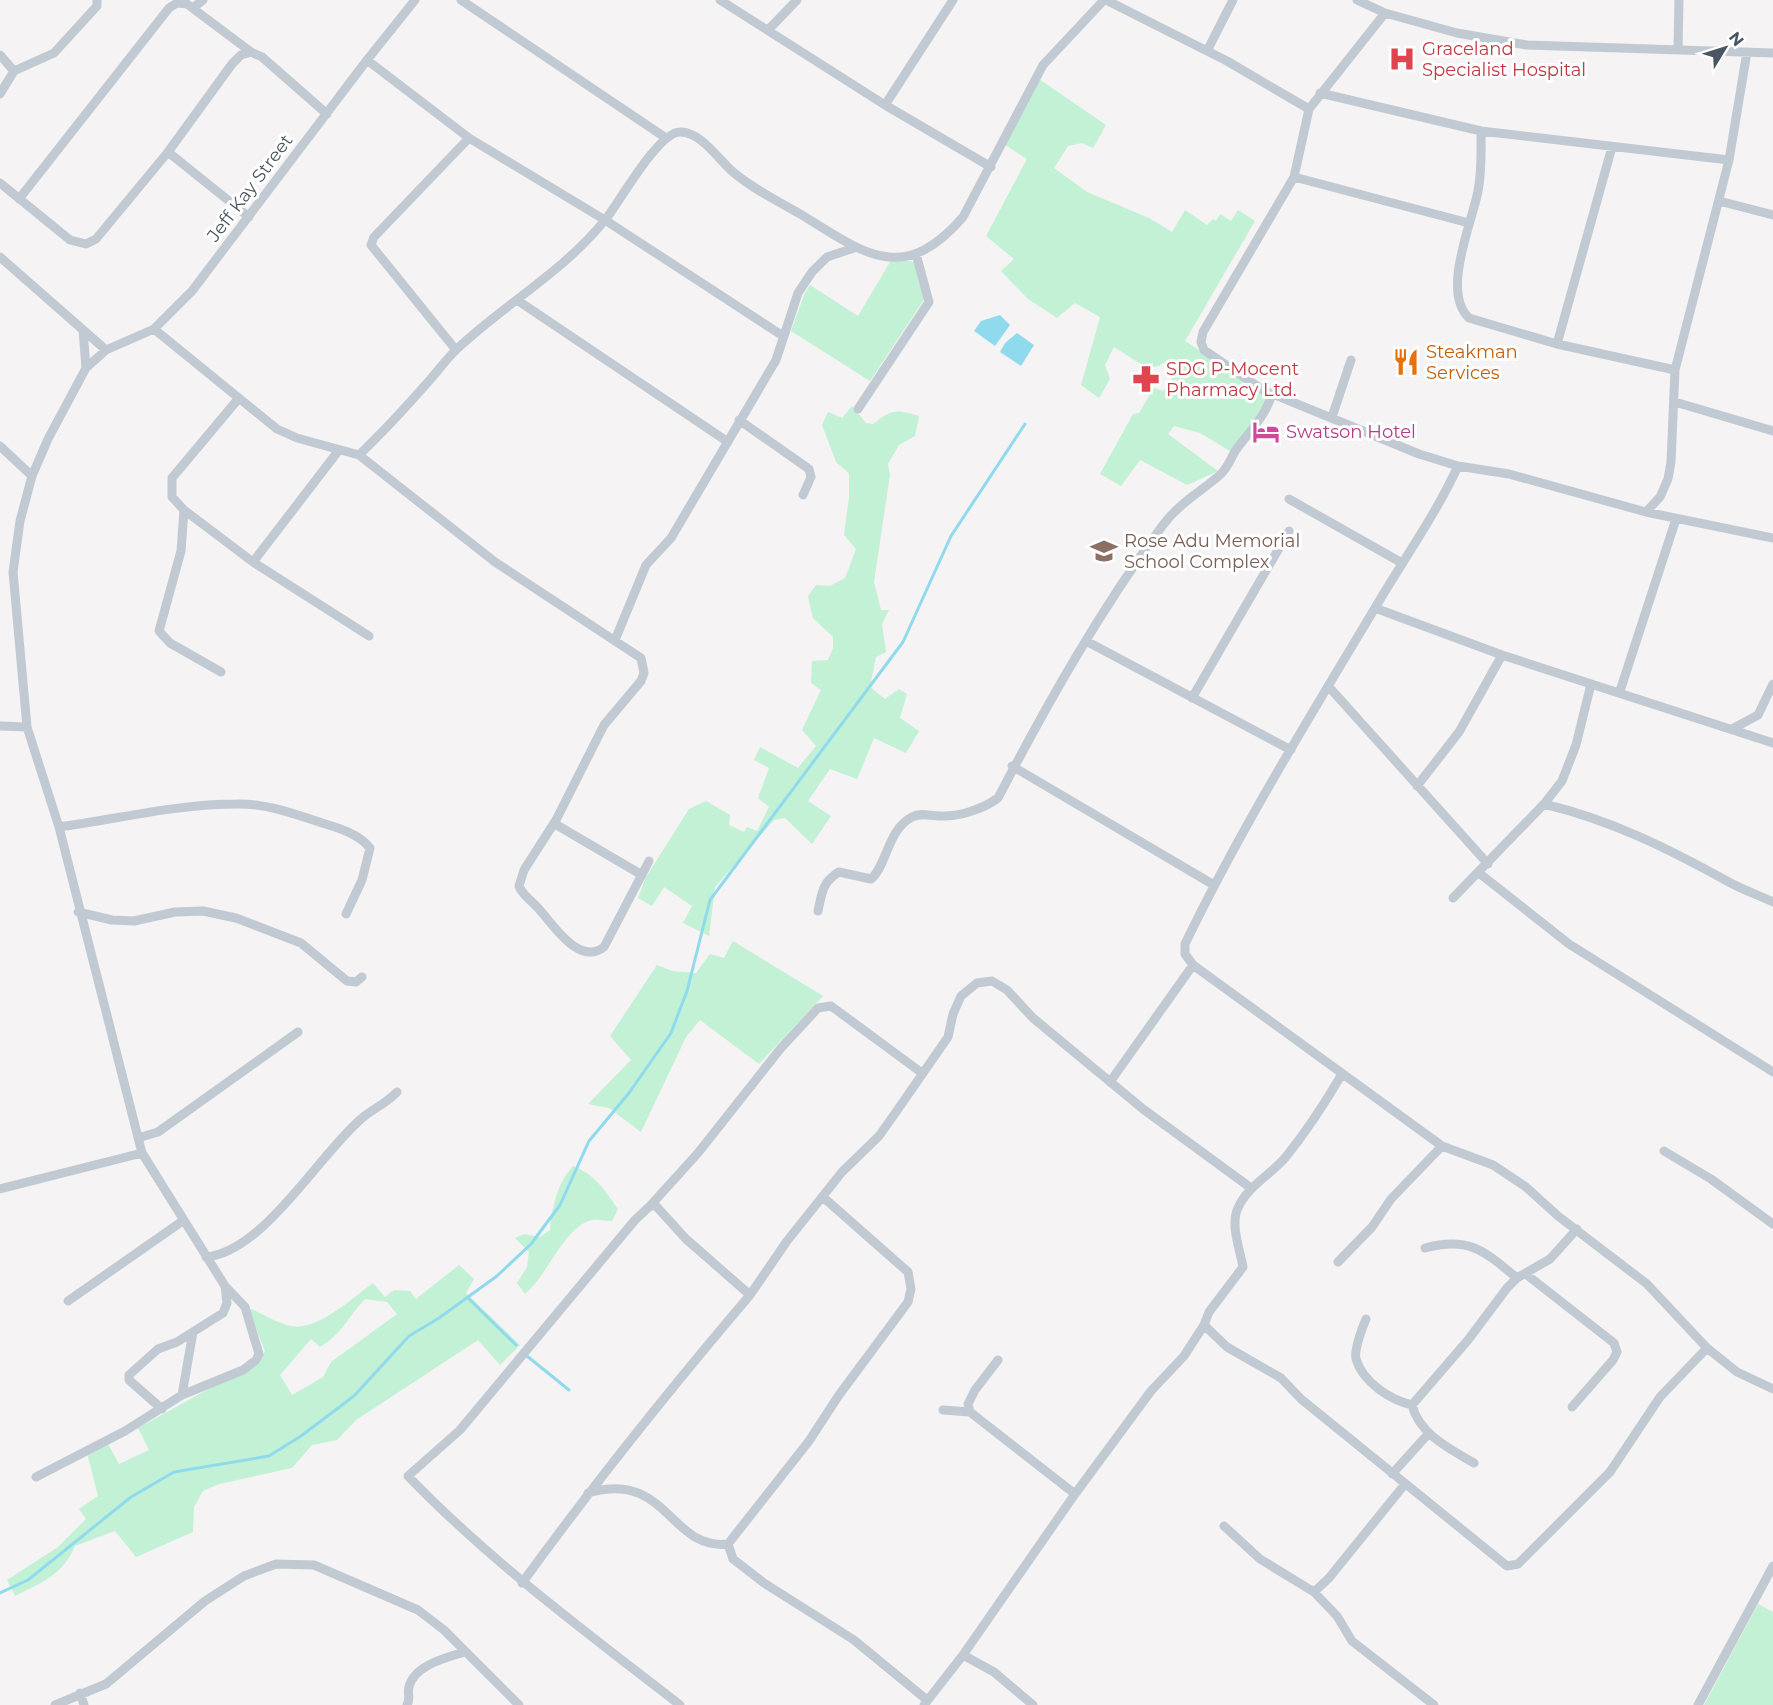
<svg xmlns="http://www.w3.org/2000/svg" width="1773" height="1705" viewBox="0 0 1773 1705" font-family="Montserrat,sans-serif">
<rect width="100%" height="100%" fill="#f5f3f3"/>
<!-- green -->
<path fill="#c3f1d5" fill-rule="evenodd" d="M 1039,79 L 1106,125 L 1093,148 L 1082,143 L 1068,146 L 1054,168 L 1087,192 L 1149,218 L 1172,232 L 1185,210 L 1207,225 L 1213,219 L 1216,221 L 1220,214 L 1231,221 L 1238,210 L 1255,221 L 1185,341 L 1268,395 L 1263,409 L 1230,451 L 1200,433 L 1174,426 L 1168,434 L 1218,471 L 1187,485 L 1140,460 L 1121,486 L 1100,474 L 1133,414 L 1139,413 L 1154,388 L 1163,391 L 1178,370 L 1162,363 L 1159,366 L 1147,368 L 1114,347 L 1105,365 L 1110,379 L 1099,398 L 1081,385 L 1100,317 L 1075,303 L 1057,318 L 1028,299 L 1001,271 L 1014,259 L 986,236 L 1027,159 L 1005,145 Z
M 905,260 L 914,262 L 925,298 L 870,381 L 791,331 L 804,295 L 810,285 L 858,316 L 890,262 Z
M 852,406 L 866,423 L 873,424 C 892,409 896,409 919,416 L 915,436 L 899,445 L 888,464 L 890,475 L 874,582 L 881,610 L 889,610 L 882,624 L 886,652 L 876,657 L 870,687 L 885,699 L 899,689 L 907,694 L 900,718 L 919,731 L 906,753 L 874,738 L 857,779 L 830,769 L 808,801 L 831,816 L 812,844 L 785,818 L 774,820 L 715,887 L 709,936 L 683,923 L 692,906 L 664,887 L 652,906 L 638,898 L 646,877 L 689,809 L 706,801 L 730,815 L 729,825 L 744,832 L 747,827 L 757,831 L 769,807 L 758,798 L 769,768 L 754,760 L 760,747 L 798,768 L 816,746 L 802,730 L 821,690 L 811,683 L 812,661 L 828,660 L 833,648 L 833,637 L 813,618 L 808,596 L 816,585 L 830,586 L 845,578 L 856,549 L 844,535 L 849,497 L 849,473 L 836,462 L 822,425 L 828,412 L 842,418 Z
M 733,941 L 823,996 L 759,1064 L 700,1020 L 686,1037 L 641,1132 L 609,1108 L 588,1104 L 631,1060 L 610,1036 L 657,965 L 672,971 L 696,973 L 710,954 L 724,958 Z
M 573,1166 C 595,1174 605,1191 618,1209 L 612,1221 C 606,1221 598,1219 592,1220 C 564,1226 547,1277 525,1294 L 517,1283 L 527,1267 L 529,1252 L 515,1238 L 524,1234 L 540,1237 L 550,1230 C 552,1207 557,1184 573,1166 Z
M 459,1265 L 474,1279 L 466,1293 L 520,1345 L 500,1365 L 478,1340 L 356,1420 L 337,1440 L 312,1445 L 292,1468 L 219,1484 L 203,1491 L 194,1507 L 193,1532 L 136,1557 L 115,1531 L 75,1546 C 62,1576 42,1582 15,1596 L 7,1580 L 58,1547 L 86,1519 L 79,1509 L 98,1496 L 87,1453 L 107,1442 L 119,1464 L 149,1450 L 138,1428 L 259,1361 L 265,1351 L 249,1311 L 252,1309 C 264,1315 278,1323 291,1326 C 316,1332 354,1297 373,1283 L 385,1297 L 394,1290 L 410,1291 L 416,1299 ZM 365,1299 L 387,1302 L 397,1314 L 331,1362 L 323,1377 L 292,1395 L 280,1375 L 311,1339 L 320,1347 C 343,1333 347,1318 365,1299 Z
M 1758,1604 L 1773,1612 L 1773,1705 L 1704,1705 Z"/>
<!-- water -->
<path fill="#90daee" d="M 1000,315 L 1010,325 L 995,346 L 974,331 L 981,321 Z
M 1017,333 L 1034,345 L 1021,366 L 1000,352 L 1005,343 Z"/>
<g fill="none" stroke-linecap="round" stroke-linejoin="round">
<!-- stream -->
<path stroke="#90daee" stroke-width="3" d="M 468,1298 L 516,1345
M 527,1356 L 569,1390
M 0,1593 L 28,1580 L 131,1497 L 174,1472 L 269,1456 L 301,1436 L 354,1396 L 409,1336 L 439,1318 L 497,1276 L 531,1244 L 560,1205 L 589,1141 L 629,1093 L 671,1033 L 687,991 L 710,900 L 903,642 L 951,536 L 1025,424"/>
<!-- minor -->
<path stroke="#c1cad2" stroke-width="9" d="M 461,0 L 666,138
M 720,0 L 885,105 L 991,167
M 1106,0 L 1227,61 L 1309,109
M 1357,0 L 1385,13 L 1457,33 L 1527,45 L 1773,53
M 193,8 L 203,0
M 1385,13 L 1309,109 L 1294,177 L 1203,332 L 1201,342 L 1204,350 L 1263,390 L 1419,454 L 1458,466
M 768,30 L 797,0
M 1678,48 L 1679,0
M 1207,51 L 1233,0
M 0,55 L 14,71
M 367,60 L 469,138 L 605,220 L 783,336
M 1320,93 L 1481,131 L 1729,160
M 0,94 L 14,71 L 54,53 L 97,6 L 97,0
M 885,105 L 953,0
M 1481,131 C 1481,151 1482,171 1478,191 C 1472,223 1441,292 1469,318 L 1557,344 L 1675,370
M 1294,177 L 1469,223
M 0,183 L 70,240 L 86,244 L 96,239 L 168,152
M 19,199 L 169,8 L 177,3 L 187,4 L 251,52
M 1719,201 L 1773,215
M 249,217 L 168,152 L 232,64 L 241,55 L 251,52 L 262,57 L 327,114
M 0,257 L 106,350
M 517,300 L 728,442
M 154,329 L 277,429 L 297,438 L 359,455 C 383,432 406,407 428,382 C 438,371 447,358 458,348 C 506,303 563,272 605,220 C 619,203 658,132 680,132 C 700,131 719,160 733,172 C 753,189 779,202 802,215 C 866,255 904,285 963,217 L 1043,65 L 1104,0
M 1557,344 L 1612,147
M 456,350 L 371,245 L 374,237 L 469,138
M 86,368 L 106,350 L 154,329 L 192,291 L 367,60 L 415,0
M 239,398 L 172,478 L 172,497 L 184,510 L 253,562 L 369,636
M 1675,402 L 1773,431
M 858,409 L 929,302 L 916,254
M 1332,417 L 1351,360
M 739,420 L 809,469 L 811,477 L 803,495
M 0,446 L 32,476
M 359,455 L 495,562 L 641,658 L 644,673 L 641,681 L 604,725 L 556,820 L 524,870 L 519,886 C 523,896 530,899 537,907 C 552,922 578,967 604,947 L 649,861
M 1289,499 L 1402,563
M 184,510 L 181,551 L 159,631 L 170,643 L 221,672
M 1646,512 L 1660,497 L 1668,479 L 1671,462 L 1675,370 L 1729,160 L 1747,52
M 1773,538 L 1646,512 L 1509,474 L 1458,466 C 1435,516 1403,560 1375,608 C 1309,718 1241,828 1185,944 L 1185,954 L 1193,965 L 1442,1146 L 1493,1165 L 1526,1187 L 1558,1216 L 1647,1284 L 1707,1348 L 1737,1372 L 1773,1389
M 253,562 L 339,450
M 1375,608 L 1502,655 L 1773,743
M 615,640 L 646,565 L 671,538 L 776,360 L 798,293 L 812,272 L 827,257 L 854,248
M 1086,641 L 1291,750
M 1329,687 L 1488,864
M 1620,691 L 1676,519
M 1192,698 L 1289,531
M 0,726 L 27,727
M 1732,729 L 1758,715 L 1773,684
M 1012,766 L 1214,885
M 1417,786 L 1459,732 L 1502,655
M 1544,804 C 1611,820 1667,848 1727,881 C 1741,889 1758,895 1773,902
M 555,824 L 642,875
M 59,827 C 118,819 177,804 237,804 C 265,803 295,814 322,823 C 339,828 359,834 370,848 L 362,880 L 346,914
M 1479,873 L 1569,944 L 1773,1072
M 1453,898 L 1544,804 L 1562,781 L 1576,745 L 1591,684
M 818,911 C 822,893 822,882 839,872 L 871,879 C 887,866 887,830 912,817 C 922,812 930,816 940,816 C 959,817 983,809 998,798 C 1047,704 1100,610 1163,525 C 1179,503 1202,491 1221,474 C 1230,465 1231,456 1238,447 C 1251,430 1266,415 1272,394
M 78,912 L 112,920 L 134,921 L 175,912 L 203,911 L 236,918 L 301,943 L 347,981 L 356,982 L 362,977
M 1110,1082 L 1193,965
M 138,1138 L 158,1132 L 298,1032
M 1664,1151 L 1711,1179 L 1773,1224
M 0,1189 L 142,1153
M 650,1206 L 698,1153 L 781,1048 L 818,1008 L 831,1006 L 922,1073
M 1425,1248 C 1469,1236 1484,1251 1517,1278
M 206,1257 C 264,1251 317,1157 361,1119 C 372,1109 386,1104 397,1092
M 1338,1262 L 1372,1227 L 1391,1199 L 1442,1146
M 1527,1275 L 1614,1343 L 1617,1352 L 1613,1360 L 1572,1407
M 68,1301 L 184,1220
M 1366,1319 C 1362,1328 1354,1350 1356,1359 C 1363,1383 1391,1400 1412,1405
M 1204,1325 L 1227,1347 L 1281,1378 L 1301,1399 L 1507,1566 L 1518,1564 L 1610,1472 L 1660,1397 L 1707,1348
M 998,1360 L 975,1390 L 968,1404 L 970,1412 L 1075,1494
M 182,1395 L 193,1332
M 162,1409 L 129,1380 L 129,1375 L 158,1349 L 177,1342 L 223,1313 L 227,1303 L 225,1286
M 943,1410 L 970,1412
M 1474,1463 C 1450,1449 1419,1434 1412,1405 L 1468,1340 L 1507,1288 L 1517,1278 L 1550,1259 L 1577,1229
M 1392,1474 L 1429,1433
M 36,1477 L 125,1431 L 182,1395 L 243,1370 L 256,1360 L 259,1354 L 245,1307 L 225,1286 L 142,1153 L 59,827 L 27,727 L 13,572 L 20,521 L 32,476 L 48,439 L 86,368 L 83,330
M 588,1493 C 667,1469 670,1551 728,1544 L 809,1441 L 839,1395 L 908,1302 L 911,1289 L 908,1272 L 824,1198
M 1224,1526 L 1260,1559 L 1314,1592 L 1337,1616 L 1352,1641 L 1434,1705
M 728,1544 L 733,1559 L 764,1583 L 854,1640 L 927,1700
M 522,1583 C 594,1484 670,1389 750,1295
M 1314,1592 L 1329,1578 L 1405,1484
M 963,1655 L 994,1672 L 1033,1705
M 80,1693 L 84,1705
M 55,1705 L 106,1684 L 205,1601 L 244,1576 L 276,1564 L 314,1565 L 418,1610 L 444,1630 L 519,1705
M 407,1705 C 411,1698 407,1694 409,1687 C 414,1665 446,1658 464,1652
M 680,1705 C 586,1632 491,1562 408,1476 L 460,1430 L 635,1220 L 650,1206 L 656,1206 L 686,1239 L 750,1295 L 787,1241 L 842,1172 L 879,1136 L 896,1112 L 948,1037 L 953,1014 L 961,996 L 977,983 L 992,981 L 1007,990 L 1033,1018 L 1143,1109 L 1251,1188
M 924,1705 L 963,1655 L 1075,1494 L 1151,1391 L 1184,1356 L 1204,1325 L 1209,1312 L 1243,1267 C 1240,1250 1230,1224 1238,1208 C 1247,1187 1270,1175 1285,1158 C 1306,1132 1325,1103 1342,1074
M 1698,1705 L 1773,1566"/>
</g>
<!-- icons -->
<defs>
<symbol id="hospital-bare" viewBox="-9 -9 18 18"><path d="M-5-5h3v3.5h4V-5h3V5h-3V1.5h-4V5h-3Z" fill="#e0444e" stroke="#fff" stroke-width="2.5" paint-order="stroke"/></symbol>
<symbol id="restaurant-bare" viewBox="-9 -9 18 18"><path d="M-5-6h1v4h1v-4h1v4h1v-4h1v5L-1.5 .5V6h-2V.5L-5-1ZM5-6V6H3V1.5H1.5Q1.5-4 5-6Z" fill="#e8710a" stroke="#fff" stroke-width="2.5" paint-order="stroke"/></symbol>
<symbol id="pharmacy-bare" viewBox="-9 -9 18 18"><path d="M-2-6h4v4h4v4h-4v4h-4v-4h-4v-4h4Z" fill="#e0444e" stroke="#fff" stroke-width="2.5" paint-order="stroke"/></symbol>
<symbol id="hotel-bare" viewBox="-9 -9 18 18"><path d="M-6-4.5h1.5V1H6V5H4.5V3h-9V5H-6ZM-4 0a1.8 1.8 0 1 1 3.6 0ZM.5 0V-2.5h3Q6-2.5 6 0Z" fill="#d1479c" stroke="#fff" stroke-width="2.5" paint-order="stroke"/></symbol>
<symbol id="school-bare" viewBox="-9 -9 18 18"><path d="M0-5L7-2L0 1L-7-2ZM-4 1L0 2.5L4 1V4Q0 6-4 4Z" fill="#8d6e63" stroke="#fff" stroke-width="2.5" paint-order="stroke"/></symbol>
</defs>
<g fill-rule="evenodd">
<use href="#hospital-bare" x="1383" y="40" width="38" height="38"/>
<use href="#restaurant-bare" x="1387" y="343" width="38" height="38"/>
<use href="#pharmacy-bare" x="1127" y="360" width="38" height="38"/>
<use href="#hotel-bare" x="1247" y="413" width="38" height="38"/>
<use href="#school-bare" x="1085" y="532" width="38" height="38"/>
</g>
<g text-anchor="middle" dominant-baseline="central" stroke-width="6" stroke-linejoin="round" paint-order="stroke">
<!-- health labels -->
<g font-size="18" fill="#be3a42" stroke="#fff" text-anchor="start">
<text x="1422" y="49">Graceland<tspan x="1422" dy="21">Specialist Hospital</tspan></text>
<text x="1166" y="369">SDG P-Mocent<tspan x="1166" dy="21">Pharmacy Ltd.</tspan></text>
</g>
<!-- street labels -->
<g font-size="18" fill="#4a5661" stroke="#fff">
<text transform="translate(250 188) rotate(-53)">Jeff Kay Street</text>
</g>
<!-- food labels -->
<g font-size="18" fill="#c56008" stroke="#fff" text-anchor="start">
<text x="1426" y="352">Steakman<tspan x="1426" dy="21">Services</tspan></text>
</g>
<!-- hotel labels -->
<g font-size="18" fill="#b23c85" stroke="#fff" text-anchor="start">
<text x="1286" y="432">Swatson Hotel</text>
</g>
<!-- education labels -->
<g font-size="18" fill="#785e54" stroke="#fff" text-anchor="start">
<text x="1124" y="541">Rose Adu Memorial<tspan x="1124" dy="21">School Complex</tspan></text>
</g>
</g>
<!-- north arrow -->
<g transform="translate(1725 48) rotate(52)" stroke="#ffffff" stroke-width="4.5" paint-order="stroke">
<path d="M0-4.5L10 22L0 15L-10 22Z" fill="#4a5661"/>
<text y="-9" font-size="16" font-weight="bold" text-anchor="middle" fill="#4a5661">N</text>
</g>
</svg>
